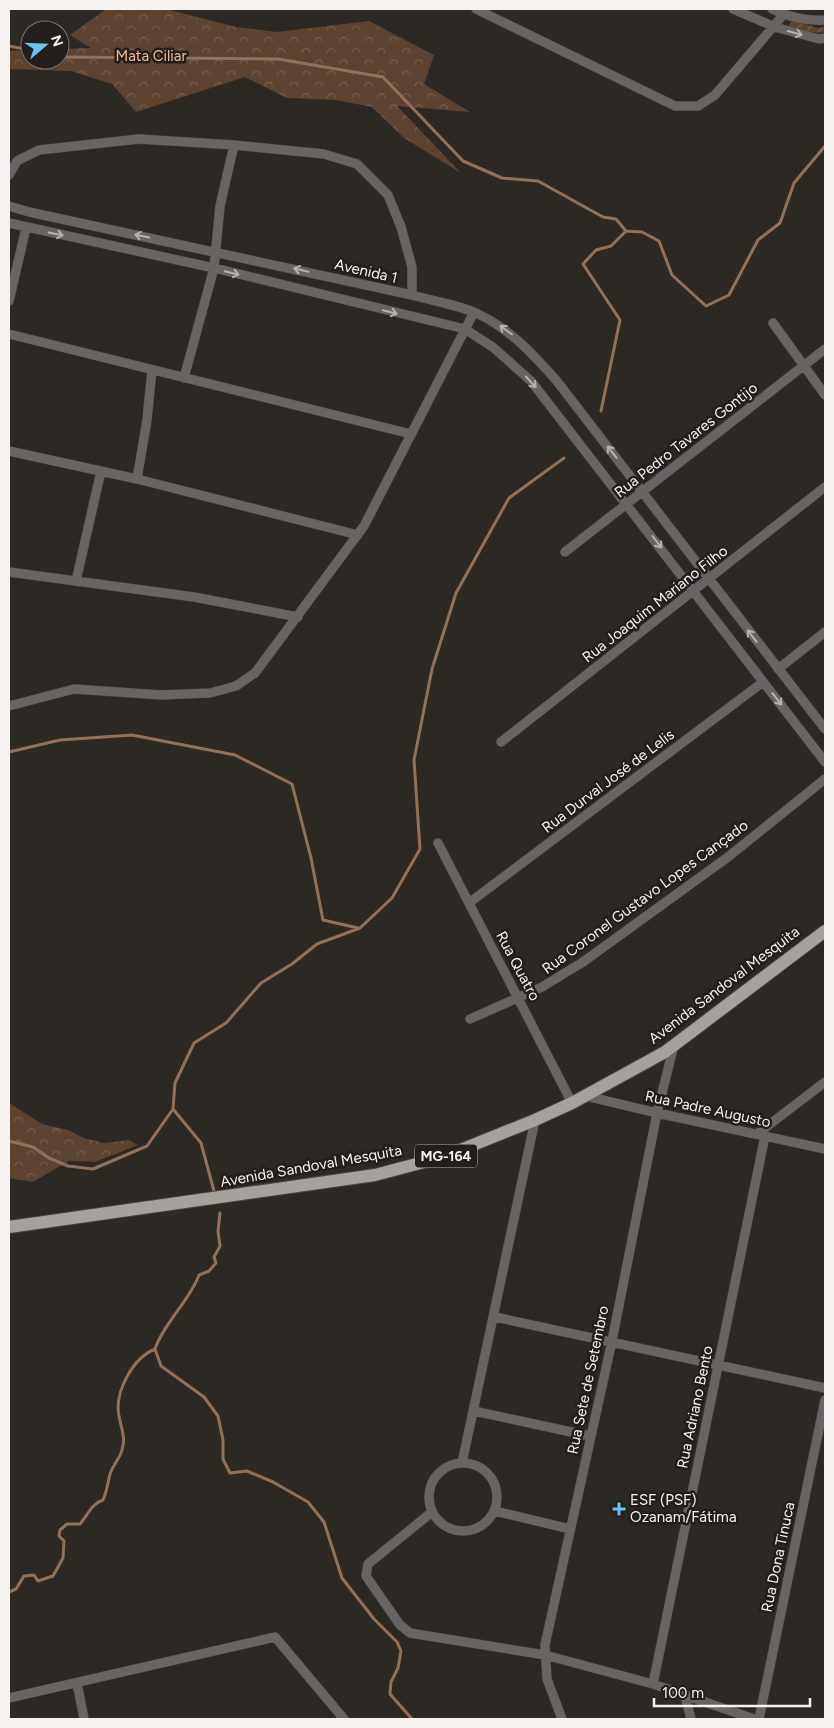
<svg xmlns="http://www.w3.org/2000/svg" width="834" height="1728" viewBox="0 0 834 1728" font-family="Figtree,sans-serif">
<defs>
<pattern id="forest-crowns" width="20" height="18" patternUnits="userSpaceOnUse" patternTransform="scale(1.25)"><rect width="20" height="18" fill="#5c4330"/><path d="M2 6a3 3 0 1 1 6 0M12 15a3 3 0 1 1 6 0" fill="none" stroke="#745f4e"/></pattern>
<pattern id="garden-furrows" width="10" height="10" patternUnits="userSpaceOnUse" patternTransform="scale(1.25)"><rect width="10" height="10" fill="#5c4330"/><path d="M-1 1l2-2M0 10L10 0M9 11l2-2" fill="none" stroke="#745f4e"/></pattern>
</defs>
<rect width="100%" height="100%" fill="#2c2824"/>
<!-- forest -->
<path fill="url(#forest-crowns)" d="M 106,9 L 166,9 L 236,27 L 277,32 L 369,21 L 434,55 L 424,84 L 470,112 L 397,106 L 461,173 L 404,138 L 372,107 L 336,100 L 287,98 L 245,77 L 136,112 L 112,84 L 71,71 L 9,69 L 9,51 L 30,50 L 30,60 L 60,60 L 60,49 L 91,48 L 70,35 Z
M 9,1103 L 42,1124 L 68,1130 L 84,1138 L 104,1143 L 129,1140 L 138,1145 L 95,1162 L 69,1161 L 33,1182 L 9,1178 Z"/>
<!-- garden -->
<path fill="url(#garden-furrows)" d="M 792,20 L 818,28 L 825,27 L 825,32 C 814,34 797,31 789,25 Z"/>
<g fill="none" stroke-linecap="round" stroke-linejoin="round">
<!-- stream -->
<path stroke="#927158" stroke-width="3" d="M 9,46 L 30,50
M 60,57 L 278,59 L 383,77 L 463,161 L 502,178 L 538,181 L 603,217 L 616,219 L 626,231
M 601,411 L 620,320 L 583,264 L 596,250 L 611,246 L 626,231 L 642,232 L 659,241 L 672,275 L 706,306 L 729,295 L 758,240 L 780,223 L 794,183 L 825,146
M 9,752 L 60,740 L 132,735 L 235,755 L 292,784 L 311,858 L 323,920 L 358,928
M 9,1141 L 33,1147 L 49,1158 L 68,1166 L 93,1169 L 147,1146 L 173,1109
M 214,1191 L 201,1143 L 173,1109 L 175,1083 L 194,1043 L 226,1023 L 261,983 L 292,964 L 317,944 L 360,928 L 392,898 L 420,849 L 414,760 L 432,669 L 456,593 L 509,498 L 564,458
M 155,1349 L 161,1366 L 204,1397 L 218,1416 L 223,1440 L 223,1459 L 230,1473 L 247,1471 L 273,1482 L 308,1502 L 324,1522 L 342,1578 L 374,1619 L 397,1642 L 401,1651 L 398,1668 L 391,1682 L 390,1694 L 412,1719
M 155,1349 C 164,1323 190,1300 199,1275 L 209,1271 L 216,1263 L 214,1257 L 220,1246 L 218,1231 L 220,1213
M 9,1592 L 16,1589 L 24,1576 L 34,1575 L 38,1581 L 53,1576 L 63,1558 L 64,1541 L 59,1536 L 60,1530 L 67,1524 L 80,1524 C 88,1515 91,1504 103,1500 C 107,1491 108,1482 110,1474 C 113,1465 120,1458 122,1450 C 126,1437 121,1428 119,1416 C 114,1392 133,1358 155,1349"/>
<defs>
<path id="minor" d="M 476,9 L 675,106 L 698,106 L 715,95 L 784,14
M 733,9 L 775,27 L 819,39 L 825,38
M 772,9 C 788,17 807,21 825,20
M 9,175 L 17,161 L 39,150 L 139,139 L 234,145 L 324,154 L 357,164 L 388,195 L 401,227 L 412,267 L 412,295
M 9,206 L 29,212 L 412,295 C 432,301 456,304 476,313 C 509,328 532,353 556,380 L 825,729
M 9,223 L 214,268 L 465,329 L 494,348 L 531,381 L 825,762
M 9,301 L 26,228
M 773,323 L 825,395
M 9,334 L 411,434
M 184,378 L 214,268 L 220,206 L 234,145
M 9,451 L 137,479 L 358,535
M 137,479 L 147,420 L 152,370
M 565,552 L 825,349
M 9,572 L 194,597 L 298,617
M 76,581 L 101,471
M 778,669 L 825,632
M 9,706 L 74,689 L 161,695 L 210,693 L 236,686 L 255,673 L 364,526 L 474,312
M 501,742 L 825,487
M 438,843 L 572,1103
M 469,903 L 763,682
M 470,1019 L 542,987 L 583,962 L 728,857 L 825,779
M 586,1096 L 657,1113 L 825,1149
M 757,1134 L 825,1082
M 495,1317 L 825,1388
M 474,1411 L 590,1436
M429 1497a34 34 0 1 1 68 0a34 34 0 1 1-68 0Z
M 462,1463 L 535,1120
M 495,1511 L 570,1529
M 432,1512 L 368,1564 L 366,1576 L 400,1625 L 410,1633 L 545,1655 L 653,1684 L 754,1719
M 77,1683 L 84,1719
M 653,1684 L 765,1136
M 685,1696 L 691,1719
M 9,1698 L 275,1637 L 344,1719
M 562,1719 L 547,1679 L 545,1645 L 612,1341 L 657,1113 L 674,1045
M 759,1719 L 825,1400"/>
<path id="primary" d="M 9,1227 L 375,1175 L 443,1157 L 535,1120 L 572,1103 L 665,1052 L 825,931"/>
</defs>
<!-- minor casing -->
<use href="#minor" stroke="#484441" stroke-width="10"/>
<!-- primary casing -->
<use href="#primary" stroke="#484441" stroke-width="14"/>
<!-- minor -->
<use href="#minor" stroke="#676563" stroke-width="9"/>
<!-- primary -->
<use href="#primary" stroke="#a6a19d" stroke-width="12"/>
</g>
<!-- one-way arrows -->
<defs><path id="oneway-shaft" d="M-6 0H5M1.5-3L5.5 0L1.5 3" fill="none" stroke-width="1.6" stroke-linecap="round" stroke-linejoin="round" transform="scale(1.25)"/></defs>
<g stroke="#b5b3b1">
<use href="#oneway-shaft" transform="translate(795 33) rotate(15)"/>
<use href="#oneway-shaft" transform="translate(56 234) rotate(12)"/>
<use href="#oneway-shaft" transform="translate(142 236) rotate(-168)"/>
<use href="#oneway-shaft" transform="translate(301 270) rotate(-167)"/>
<use href="#oneway-shaft" transform="translate(232 273) rotate(14)"/>
<use href="#oneway-shaft" transform="translate(390 312) rotate(14)"/>
<use href="#oneway-shaft" transform="translate(506 330) rotate(-143)"/>
<use href="#oneway-shaft" transform="translate(531 382) rotate(47)"/>
<use href="#oneway-shaft" transform="translate(612 452) rotate(-128)"/>
<use href="#oneway-shaft" transform="translate(657 542) rotate(53)"/>
<use href="#oneway-shaft" transform="translate(752 636) rotate(-128)"/>
<use href="#oneway-shaft" transform="translate(777 699) rotate(52)"/>
</g>
<!-- markers -->
<path fill="#6ac3f1" stroke="#231e1b" stroke-width="2" d="M616.5 1501.5h5v5h5v5h-5v5h-5v-5h-5v-5h5z"/>
<g text-anchor="middle" dominant-baseline="central" stroke-width="5" stroke-linejoin="round" paint-order="stroke">
<!-- shield labels -->
<rect fill="#231e1b" stroke="#b6b2b0" stroke-width="1" x="415" y="1144.5" width="62" height="23" rx="4"/>
<g font-size="14" font-weight="bold" fill="#f5f2f0">
<text x="446" y="1156">MG-164</text>
</g>
<!-- park labels -->
<g font-size="15" fill="#f4bc92" stroke="#231e1b">
<text x="151" y="56">Mata Ciliar</text>
</g>
<!-- street labels -->
<g font-size="15" fill="#f5f2f0" stroke="#231e1b">
<text transform="translate(366 271) rotate(13)">Avenida 1</text>
<text transform="translate(686 440) rotate(-38)">Rua Pedro Tavares Gontijo</text>
<text transform="translate(655 604) rotate(-38)">Rua Joaquim Mariano Filho</text>
<text transform="translate(608 781) rotate(-37)">Rua Durval José de Lelis</text>
<text transform="translate(645 897) rotate(-36)">Rua Coronel Gustavo Lopes Cançado</text>
<text transform="translate(518 966) rotate(62)">Rua Quatro</text>
<text transform="translate(724 985) rotate(-37)">Avenida Sandoval Mesquita</text>
<text transform="translate(708 1109) rotate(12)">Rua Padre Augusto</text>
<text transform="translate(311 1166) rotate(-10)">Avenida Sandoval Mesquita</text>
<text transform="translate(588 1380) rotate(-78)">Rua Sete de Setembro</text>
<text transform="translate(695 1407) rotate(-78)">Rua Adriano Bento</text>
<text transform="translate(778 1557) rotate(-78)">Rua Dona Tinuca</text>
</g>
<!-- poi labels -->
<g font-size="15" fill="#f5f2f0" stroke="#231e1b" text-anchor="start">
<text x="630" y="1500">ESF (PSF)<tspan x="630" dy="17">Ozanam/Fátima</tspan></text>
</g>
</g>
<!-- border -->
<rect width="834" height="1728" fill="none" stroke="#f5f2f0" stroke-width="20"/>
<!-- north arrow -->
<g transform="translate(45 45) rotate(71)"><circle r="24" fill="#231e1b" stroke="#777370"/>
<path d="M0-4L9 19L0 12L-9 19Z" fill="#6ac3f1"/>
<text y="-8" font-size="14" font-weight="bold" text-anchor="middle" fill="#f5f2f0">N</text>
</g>
<!-- scale -->
<path d="M654 1698v8h156v-8" fill="none" stroke="#f5f2f0" stroke-width="2.5"/>
<text x="662" y="1698" font-size="15" fill="#f5f2f0" stroke="#231e1b" stroke-width="4" paint-order="stroke">100 m</text>
</svg>
